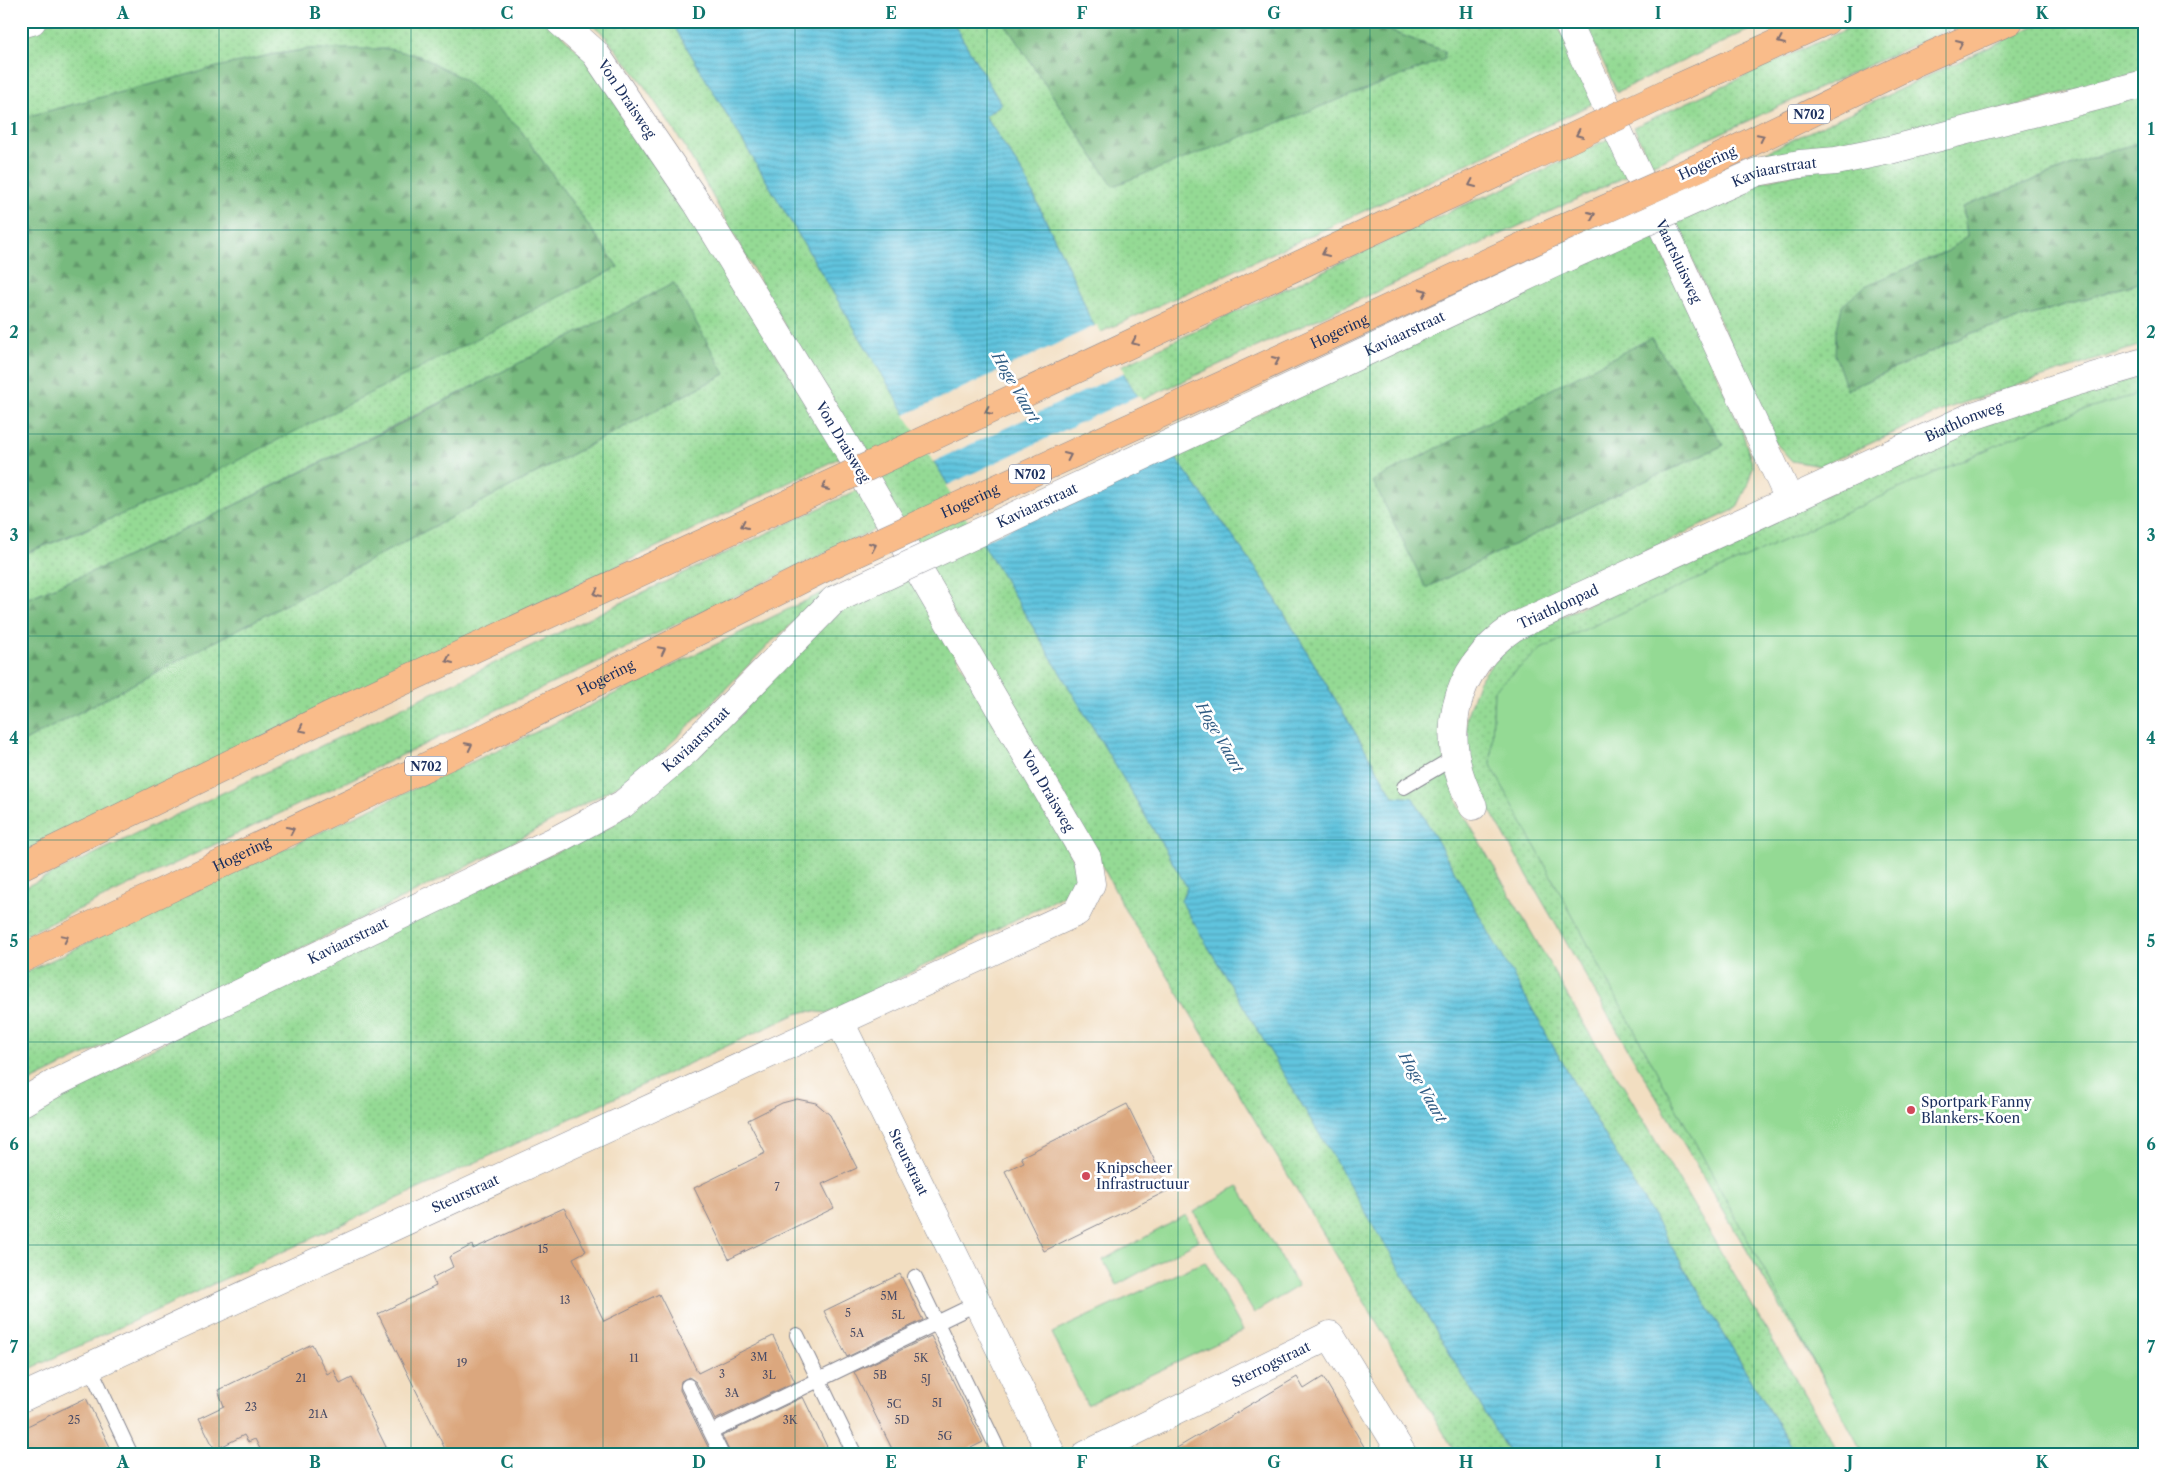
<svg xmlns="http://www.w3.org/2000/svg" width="2165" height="1476" viewBox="0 0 2165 1476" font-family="'Libre Caslon Text',serif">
<defs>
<pattern id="grass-dots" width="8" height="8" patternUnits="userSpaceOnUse" patternTransform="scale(1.25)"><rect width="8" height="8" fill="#94da94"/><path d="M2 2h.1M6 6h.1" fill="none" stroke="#7fbb82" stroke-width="1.8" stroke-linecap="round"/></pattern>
<pattern id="forest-firs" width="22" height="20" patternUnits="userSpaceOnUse" patternTransform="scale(1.25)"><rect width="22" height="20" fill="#77ba7e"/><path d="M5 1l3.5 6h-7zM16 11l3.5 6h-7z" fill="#61986a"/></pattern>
<pattern id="water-rules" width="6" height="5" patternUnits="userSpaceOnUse" patternTransform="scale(1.25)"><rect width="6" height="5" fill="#60c4de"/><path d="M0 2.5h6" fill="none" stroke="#4ea0b7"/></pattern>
</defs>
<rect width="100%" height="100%" fill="#fff"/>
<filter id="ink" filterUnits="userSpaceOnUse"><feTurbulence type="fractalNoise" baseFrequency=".02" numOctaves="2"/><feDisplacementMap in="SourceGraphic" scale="10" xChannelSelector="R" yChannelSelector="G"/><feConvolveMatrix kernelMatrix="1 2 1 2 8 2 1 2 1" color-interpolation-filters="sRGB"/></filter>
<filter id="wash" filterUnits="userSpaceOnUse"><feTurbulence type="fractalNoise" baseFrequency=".0096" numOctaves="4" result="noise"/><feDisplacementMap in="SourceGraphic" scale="20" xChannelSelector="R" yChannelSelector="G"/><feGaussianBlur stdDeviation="1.12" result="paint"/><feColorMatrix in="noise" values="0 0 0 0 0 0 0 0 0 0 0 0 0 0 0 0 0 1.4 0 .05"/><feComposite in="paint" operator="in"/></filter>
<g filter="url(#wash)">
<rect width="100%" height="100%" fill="#f2dec1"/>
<!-- grass -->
<path fill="url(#grass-dots)" stroke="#588479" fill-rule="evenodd" d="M 53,21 L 547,21 L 600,72 L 841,457 L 478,634 L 21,853 L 21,743 L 725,374 L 512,367 L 186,529 L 115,562 L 21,601 L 21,555 L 83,531 L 618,267 L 519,128 L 345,50 L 310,49 L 270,55 L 21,118 L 21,30 Z
M 589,21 L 671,21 L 1132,793 L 1187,887 L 1181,901 L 1510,1455 L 1457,1455 L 1158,960 L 1125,910 L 1097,855 L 809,369 L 684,145 L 636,74 L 601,32 Z
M 952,21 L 1003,21 L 1113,186 L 1444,51 L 1363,21 L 1556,21 L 1594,103 L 1490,153 L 1099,333 L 1089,317 L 1079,290 L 1023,173 L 985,116 L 1001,104 Z
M 1584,21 L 1768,21 L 1617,92 Z
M 1864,21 L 1966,21 L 1651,165 L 1634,127 Z
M 2045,21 L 2144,21 L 2144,72 L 1842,151 L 1800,152 L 1739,165 Z
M 2144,93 L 2144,141 L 2096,156 L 1963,207 L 1967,236 L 1948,251 L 1903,270 L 1847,390 L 1972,333 L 2144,281 L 2144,344 L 1948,408 L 1821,466 L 1792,461 L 1773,440 L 1675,220 L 1751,184 Z
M 1610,138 L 1627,176 L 1140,401 L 1119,367 L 1457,208 L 1515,184 Z
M 1652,230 L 1742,431 L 1753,466 L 1747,487 L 1736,509 L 1520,610 L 1490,628 L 1464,658 L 1443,710 L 1439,732 L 1442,750 L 1459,806 L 1589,1033 L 1621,1082 L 1840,1455 L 1796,1455 L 1575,1085 L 1413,798 L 1393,796 L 1264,580 L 1173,454 ZM 1651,338 L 1724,445 L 1623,491 L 1426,588 Z
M 2144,375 L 2144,409 L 1868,1455 L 1633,1058 L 1470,776 L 1466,718 L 1478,682 L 1506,647 L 1556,619 L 1974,427 Z
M 860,489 L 882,526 L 21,937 L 21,889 Z
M 910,576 L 1081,872 L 1077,885 L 1068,893 L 858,999 L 828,1013 L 808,1011 L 796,1014 L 21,1373 L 21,1114 L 335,957 L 612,826 L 704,747 L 841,607 Z
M 838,585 L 771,642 L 706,709 L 639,774 L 484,858 L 21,1086 L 21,975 L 211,883 L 532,734 Z"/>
<!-- forest -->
<path fill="url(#forest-firs)" stroke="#49746e" d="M 1003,21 L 1363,21 L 1444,51 L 1445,59 L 1113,186 Z
M 310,49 L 389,49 L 420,56 L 463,79 L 519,128 L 618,267 L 170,495 L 21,555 L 21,118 L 217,67 L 270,55 Z
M 2144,141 L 2144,281 L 1972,333 L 1847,390 L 1835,355 L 1836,333 L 1842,306 L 1865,286 L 1948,251 L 1967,236 L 1963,207 L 2096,156 Z
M 674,283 L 725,374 L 21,743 L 21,601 L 115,562 L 186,529 L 418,415 Z
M 1651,338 L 1724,445 L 1623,491 L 1426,588 L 1373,481 Z"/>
<!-- pitch -->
<path fill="#94da94" stroke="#588479" d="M 2144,392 L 2144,1455 L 1864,1455 L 1491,765 L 1494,690 L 1541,649 L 2053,420 Z
M 1238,1186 L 1298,1286 L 1254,1313 L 1194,1212 Z
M 1186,1215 L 1199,1240 L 1117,1285 L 1103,1260 Z
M 1205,1261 L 1243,1331 L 1087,1405 L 1052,1333 Z"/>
<!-- water -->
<path fill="url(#water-rules)" stroke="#3e7a9e" d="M 671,21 L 952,21 L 1001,104 L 985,116 L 1023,173 L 1079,290 L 1089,317 L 1173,454 L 1264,580 L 1393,796 L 1413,798 L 1575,1085 L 1796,1455 L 1510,1455 L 1181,901 L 1187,887 L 1132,793 Z"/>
<!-- pier -->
<path fill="#f2dec1" d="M 1097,325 L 1125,372 L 933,462 L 905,415 Z
M 1139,395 L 1174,451 L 981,542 L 946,486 Z"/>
<g id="blocks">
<!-- building -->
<path fill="#dba77e" d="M 797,1099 L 816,1103 L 830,1115 L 857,1168 L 822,1184 L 834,1208 L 729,1259 L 694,1188 L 765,1153 L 748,1120 L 782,1103 Z
M 1127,1104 L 1169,1190 L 1044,1251 L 1005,1171 L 1024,1162 L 1021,1157 Z
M 564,1208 L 586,1251 L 573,1258 L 604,1321 L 659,1294 L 698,1373 L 773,1336 L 795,1382 L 715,1420 L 696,1382 L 689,1377 L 681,1381 L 680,1390 L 712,1455 L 448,1455 L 378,1314 L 436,1286 L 432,1278 L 453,1267 L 449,1257 L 472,1245 L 473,1249 Z
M 900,1274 L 923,1320 L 847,1357 L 824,1311 Z
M 931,1336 L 983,1442 L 957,1455 L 895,1455 L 854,1372 Z
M 312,1344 L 327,1374 L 334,1370 L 340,1384 L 352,1378 L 386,1447 L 370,1455 L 263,1455 L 255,1439 L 248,1442 L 244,1435 L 215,1450 L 199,1418 L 224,1406 L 218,1390 Z
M 1297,1377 L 1304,1389 L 1323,1377 L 1369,1455 L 1165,1455 Z
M 803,1397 L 831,1455 L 731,1455 L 722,1436 Z
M 86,1398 L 114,1455 L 21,1455 L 21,1429 Z"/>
</g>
</g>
<g filter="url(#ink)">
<use href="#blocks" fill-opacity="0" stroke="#868690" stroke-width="1"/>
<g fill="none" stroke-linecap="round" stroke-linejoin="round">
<defs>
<path id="lane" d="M 1404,787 L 1455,757
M 915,1277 L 999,1452 L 993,1455
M 797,1335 L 855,1455
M 90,1367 L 131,1455
M 688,1386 L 722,1455
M 711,1432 L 978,1303"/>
<g id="street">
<path id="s1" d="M 1567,21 L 1790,501"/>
<path d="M 21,24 L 32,21"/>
<path id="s2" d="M 1712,192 L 1757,172 L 1800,164 L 1836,161 L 1890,150 L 2144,84"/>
<path id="s3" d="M 1246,408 L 1561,260"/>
<path id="s4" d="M 1473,806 C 1437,739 1451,670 1514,627 L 1973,416 L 2075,382 L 2144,362"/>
<path id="s5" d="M 840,1022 L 1052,1455"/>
<path id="s6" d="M 21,1103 L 57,1082 L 558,839 L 623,804 L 688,749 L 834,600"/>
<path id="s7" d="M 21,1398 L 1077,912 L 1091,884 L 1087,858 L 839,434 L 697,203 L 595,53 L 559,21"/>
<path id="s8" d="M 1086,1455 L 1330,1335 L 1403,1455"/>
</g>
<g id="highway">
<path d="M 1671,91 L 1826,21"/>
<path d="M 1702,166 L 1916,62 L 2009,21"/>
<path d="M 1179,321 L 1516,164"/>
<path id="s9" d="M 1232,381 L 1547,235"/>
<path d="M 21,866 L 351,705 L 788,504"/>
<path id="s10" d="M 21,959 L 461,750 L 828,566"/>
</g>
</defs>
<!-- lane casing -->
<use href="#lane" stroke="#868690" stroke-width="16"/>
<!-- street casing -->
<use href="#street" stroke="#868690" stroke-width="29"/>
<!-- highway casing -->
<use href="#highway" stroke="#868690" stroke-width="29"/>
<!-- lane -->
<use href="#lane" stroke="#fff" stroke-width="14"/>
<!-- street -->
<use href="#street" stroke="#fff" stroke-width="28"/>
<!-- highway -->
<use href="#highway" stroke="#f9bc8a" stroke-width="28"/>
<defs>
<g id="street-bridge">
<path d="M 1561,260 L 1712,192"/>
<path id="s11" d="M 834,600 L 1246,408"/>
</g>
<g id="highway-bridge">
<path d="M 1516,164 L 1671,91"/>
<path d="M 1547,235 L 1702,166"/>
<path d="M 788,504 L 1179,321"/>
<path id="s12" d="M 828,566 L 1232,381"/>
</g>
</defs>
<!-- street-bridge casing -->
<use href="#street-bridge" stroke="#868690" stroke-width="29" stroke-linecap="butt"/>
<!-- highway-bridge casing -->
<use href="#highway-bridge" stroke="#868690" stroke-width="29" stroke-linecap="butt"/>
<!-- street-bridge -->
<use href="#street-bridge" stroke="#fff" stroke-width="28"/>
<!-- highway-bridge -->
<use href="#highway-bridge" stroke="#f9bc8a" stroke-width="28"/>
</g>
<!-- one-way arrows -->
<defs><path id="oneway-chevron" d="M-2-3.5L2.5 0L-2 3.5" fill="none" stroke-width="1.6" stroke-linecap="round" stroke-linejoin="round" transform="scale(1.25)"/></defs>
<g stroke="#7f6e72">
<use href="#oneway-chevron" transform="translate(1781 41) rotate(156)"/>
<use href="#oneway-chevron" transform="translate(1960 43) rotate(-24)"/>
<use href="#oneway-chevron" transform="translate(1579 134) rotate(155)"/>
<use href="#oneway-chevron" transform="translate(1761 137) rotate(-26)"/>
<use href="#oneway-chevron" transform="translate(1472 184) rotate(155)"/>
<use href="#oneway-chevron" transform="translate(1592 215) rotate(-24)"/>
<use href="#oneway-chevron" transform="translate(1325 253) rotate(155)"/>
<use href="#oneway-chevron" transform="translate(1424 292) rotate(-25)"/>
<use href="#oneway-chevron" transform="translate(1135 342) rotate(155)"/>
<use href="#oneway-chevron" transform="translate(1276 360) rotate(-25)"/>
<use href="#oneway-chevron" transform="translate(988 411) rotate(155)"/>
<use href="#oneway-chevron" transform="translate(1068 456) rotate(-25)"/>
<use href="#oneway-chevron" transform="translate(825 487) rotate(155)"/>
<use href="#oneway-chevron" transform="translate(744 525) rotate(155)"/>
<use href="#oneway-chevron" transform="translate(873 546) rotate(-25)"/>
<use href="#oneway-chevron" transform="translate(597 593) rotate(155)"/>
<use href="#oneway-chevron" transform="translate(662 650) rotate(-27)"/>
<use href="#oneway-chevron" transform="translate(449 660) rotate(155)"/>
<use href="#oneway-chevron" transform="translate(302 729) rotate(154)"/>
<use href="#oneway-chevron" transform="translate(469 746) rotate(-27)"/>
<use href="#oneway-chevron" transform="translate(291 830) rotate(-25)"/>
<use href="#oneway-chevron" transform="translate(65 938) rotate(-26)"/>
</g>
</g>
<!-- grid -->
<path fill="none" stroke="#0f766e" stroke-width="1" stroke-opacity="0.55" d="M 219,21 L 219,1455M 411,21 L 411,1455M 603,21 L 603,1455M 795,21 L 795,1455M 987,21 L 987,1455M 1178,21 L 1178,1455M 1370,21 L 1370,1455M 1562,21 L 1562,1455M 1754,21 L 1754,1455M 1946,21 L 1946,1455M 21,230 L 2144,230M 21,434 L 2144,434M 21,636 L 2144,636M 21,840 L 2144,840M 21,1042 L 2144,1042M 21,1245 L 2144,1245"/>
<!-- markers -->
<g fill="#d1495b" stroke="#fff" stroke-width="2">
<circle cx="1911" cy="1110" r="5"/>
<circle cx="1086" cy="1176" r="5"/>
</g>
<g text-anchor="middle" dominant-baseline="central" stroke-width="5" stroke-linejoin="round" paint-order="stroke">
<!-- number labels -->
<g font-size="11" fill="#4b4d66">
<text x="777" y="1187">7</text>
<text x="543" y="1249">15</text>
<text x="889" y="1296">5M</text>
<text x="565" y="1300">13</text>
<text x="848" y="1313">5</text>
<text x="898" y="1315">5L</text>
<text x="857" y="1333">5A</text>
<text x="759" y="1357">3M</text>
<text x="634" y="1358">11</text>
<text x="921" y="1358">5K</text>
<text x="462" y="1363">19</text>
<text x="722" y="1374">3</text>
<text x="769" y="1375">3L</text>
<text x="880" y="1375">5B</text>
<text x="301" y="1378">21</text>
<text x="926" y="1379">5J</text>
<text x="732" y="1393">3A</text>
<text x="937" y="1403">5I</text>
<text x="894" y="1404">5C</text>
<text x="251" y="1407">23</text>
<text x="318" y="1414">21A</text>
<text x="74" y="1420">25</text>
<text x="790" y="1420">3K</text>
<text x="902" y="1420">5D</text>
<text x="945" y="1436">5G</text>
</g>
<!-- shield labels -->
<g fill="#fff" stroke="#5f6d8e" stroke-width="1">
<rect x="1788" y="104.5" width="42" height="19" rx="4"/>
<rect x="1009" y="464.5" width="42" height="19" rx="4"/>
<rect x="405" y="756.5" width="42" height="19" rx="4"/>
</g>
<g font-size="12" font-weight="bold" fill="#1b2f5e">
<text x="1809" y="114">N702</text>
<text x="1030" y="474">N702</text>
<text x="426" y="766">N702</text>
</g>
<!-- street labels -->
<g font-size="14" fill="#1b2f5e" stroke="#fff">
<text transform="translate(627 99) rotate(56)">Von Draisweg</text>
<text transform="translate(1707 163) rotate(-25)">Hogering</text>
<text stroke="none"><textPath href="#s2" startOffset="66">Kaviaarstraat</textPath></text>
<text stroke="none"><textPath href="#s1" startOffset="265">Vaartsluisweg</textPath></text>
<text stroke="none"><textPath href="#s9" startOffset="118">Hogering</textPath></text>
<text stroke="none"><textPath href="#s3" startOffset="175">Kaviaarstraat</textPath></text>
<text stroke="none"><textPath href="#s4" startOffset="698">Biathlonweg</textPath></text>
<text transform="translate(843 442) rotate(59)">Von Draisweg</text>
<text stroke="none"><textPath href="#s12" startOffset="156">Hogering</textPath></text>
<text stroke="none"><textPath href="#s11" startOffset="224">Kaviaarstraat</textPath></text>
<text stroke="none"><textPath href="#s4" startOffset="252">Triathlonpad</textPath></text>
<text stroke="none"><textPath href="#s10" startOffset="649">Hogering</textPath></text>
<text stroke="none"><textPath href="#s6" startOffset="770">Kaviaarstraat</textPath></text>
<text transform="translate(1048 791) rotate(60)">Von Draisweg</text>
<text stroke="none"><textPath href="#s10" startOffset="244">Hogering</textPath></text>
<text stroke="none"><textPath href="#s6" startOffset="365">Kaviaarstraat</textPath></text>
<text stroke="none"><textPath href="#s5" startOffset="156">Steurstraat</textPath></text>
<text stroke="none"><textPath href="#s7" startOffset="489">Steurstraat</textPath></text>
<text stroke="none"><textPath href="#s8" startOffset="206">Sterrogstraat</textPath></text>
</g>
<!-- poi labels -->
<g font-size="14" fill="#1b2f5e" stroke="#fff" text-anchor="start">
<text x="1921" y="1102">Sportpark Fanny<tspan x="1921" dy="16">Blankers-Koen</tspan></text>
<text x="1096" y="1168">Knipscheer<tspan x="1096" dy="16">Infrastructuur</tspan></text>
</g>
<!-- water labels -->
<g font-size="15" font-style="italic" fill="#305c84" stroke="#fff">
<text transform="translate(1016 387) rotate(60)">Hoge Vaart</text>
<text transform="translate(1220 737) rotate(60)">Hoge Vaart</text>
<text transform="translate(1423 1087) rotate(60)">Hoge Vaart</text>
</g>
</g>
<!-- margin -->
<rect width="2165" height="1476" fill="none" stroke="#fff" stroke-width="55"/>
<rect x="28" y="28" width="2110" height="1420" fill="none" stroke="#0f766e" stroke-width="2"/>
<g font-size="16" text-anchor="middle" font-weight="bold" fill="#0f766e">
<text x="123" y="19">A</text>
<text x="315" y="19">B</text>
<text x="507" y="19">C</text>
<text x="699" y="19">D</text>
<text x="891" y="19">E</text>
<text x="1082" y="19">F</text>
<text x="1274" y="19">G</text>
<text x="1466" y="19">H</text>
<text x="1658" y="19">I</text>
<text x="1850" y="19">J</text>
<text x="2042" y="19">K</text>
<text x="14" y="135">1</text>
<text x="2151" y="135">1</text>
<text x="14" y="338">2</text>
<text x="2151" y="338">2</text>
<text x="14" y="541">3</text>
<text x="2151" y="541">3</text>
<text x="14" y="744">4</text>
<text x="2151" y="744">4</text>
<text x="14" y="947">5</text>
<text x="2151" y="947">5</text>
<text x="14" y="1150">6</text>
<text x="2151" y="1150">6</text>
<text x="14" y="1353">7</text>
<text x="2151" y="1353">7</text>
<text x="123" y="1468">A</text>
<text x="315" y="1468">B</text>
<text x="507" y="1468">C</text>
<text x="699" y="1468">D</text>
<text x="891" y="1468">E</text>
<text x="1082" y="1468">F</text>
<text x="1274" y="1468">G</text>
<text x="1466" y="1468">H</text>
<text x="1658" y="1468">I</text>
<text x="1850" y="1468">J</text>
<text x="2042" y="1468">K</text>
</g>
</svg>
